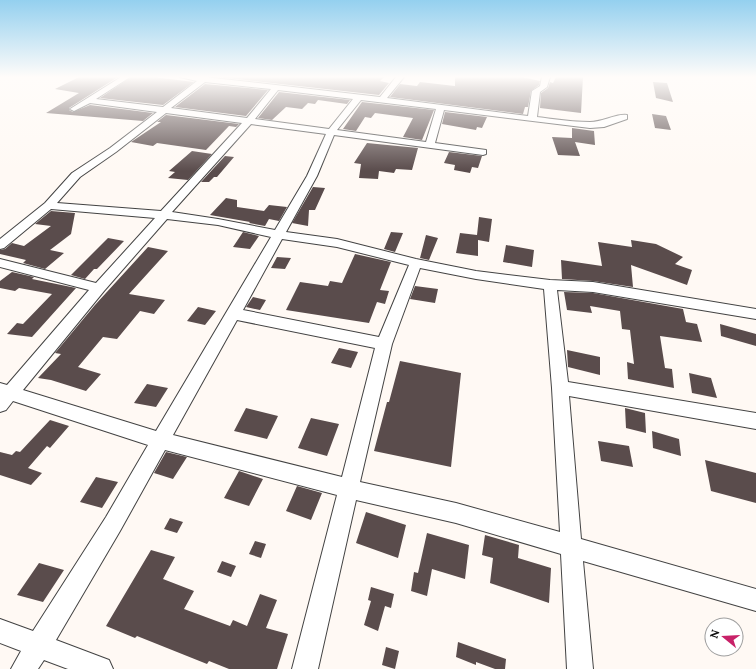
<svg xmlns="http://www.w3.org/2000/svg" width="756" height="669" font-family="Lora,serif">
	<rect width="100%" height="100%" fill="#fff9f4"/>
	<path fill="#5a4c4c" d="M79,77h39l-49,31v2l4,2 17,-7 63,8 -10,8 -97,-8 33,-20 -24,-4z
		M131,77h22l41,5 -31,23 -63,-7z
		M218,77h166l-4,4 9,2 -10,12z
		M455,77h67l18,4 -1,4 -8,6 -3,16h-3l-2,7 -133,-17 10,-13 17,2 3,-4 35,4z
		M556,77h27l-2,36 -41,-5 1,-15 7,-5 2,-6 3,1z
		M653,82l14,1 6,19 -17,-4z
		M205,84l63,6 -22,26 -71,-9z
		M279,92l71,8 -3,4 -29,-4 -3,4 -7,-1 -6,6 -16,-2 -14,13 -14,-2z
		M362,102l72,8 -12,30 -19,-3 10,-19 -38,-5 -4,5 -6,-1 -9,14 -13,-2z
		M445,112l42,5 -5,11 -5,-1 -1,3 -34,-6z
		M652,114l14,2 5,14 -16,-2z
		M166,115l73,9 -3,3 -7,-1 -23,24 -49,-7 -4,3 -22,-4 30,-20h-4z
		M572,128l22,3 1,14 -20,-3 5,14 -22,-1 -6,-18 20,1z
		M367,143l51,5 -6,22 -16,-1 -2,4 -15,-2 -1,8 -19,-1 2,-14 -7,-1z
		M192,151l20,3 -24,26 -20,-2 7,-6 -6,-1z
		M449,152l33,4 -4,12 -6,-1 -2,6 -16,-3 1,-5 -11,-2z
		M225,156l9,1 -17,20h-3l-5,5h-8z
		M313,187l12,1 -10,22h-6l-1,16 -16,-3z
		M226,198l11,2v7l27,4 5,-6 18,2 -8,14 -10,-2 -4,7 -16,-3 1,-1 -40,-7z
		M51,211l24,2 -4,21 -21,16 14,3 -19,16 -22,-6 3,-3 -26,-6v-4l5,-1 7,-6 12,3 27,-20 -16,-2z
		M479,217l13,2 -3,23 -11,-2v16l-22,-3 4,-20 17,2z
		M243,232l16,4 -9,13 -17,-2z
		M391,232l12,1 -8,19 -11,-3z
		M426,235l12,3 -9,22 -9,-2z
		M108,238l16,3 -27,28h-3l-9,10 -14,-4z
		M631,240l25,4 27,13 -8,7 17,6 -5,15 -56,-20 2,22 -40,-6 -31,-2 -1,-19 41,6 -4,-24 34,5z
		M506,245l28,5 -2,17 -29,-5z
		M148,247l20,4 -39,43 36,6 -11,14 -14,-3 -23,28 -14,-2 -25,30 23,7 -15,17 -35,-11 -13,-2 23,-24 -6,-1 40,-48z
		M355,254l36,8 -11,28 9,1 -4,13 -8,-2 -8,21 -83,-13 14,-28 28,4 2,-5 12,2z
		M277,257l14,1 -6,11 -14,-1z
		M12,272l22,5 -2,2 44,9 -44,49 -25,-3 10,-11 6,1 29,-30 -33,-6 -4,3 -15,-3v-7z
		M415,286l23,3 -3,14 -25,-4z
		M564,292l29,1 90,16 3,13 11,2 5,18 -42,-6 5,32 7,1 2,19 -46,-9 -1,-17 7,2 -4,-34 -8,-1 -2,-18 -30,-5 2,7 -25,-3z
		M253,297l13,3 -6,10 -14,-3z
		M198,307l18,4 -11,14 -18,-4z
		M720,324l36,10v12l-35,-10z
		M339,348l19,4 -7,16 -20,-5z
		M567,350l33,7v18l-32,-8z
		M400,361l61,12 -10,94 -77,-16 13,-49h2z
		M689,373l22,5 6,20 -25,-5z
		M147,384l21,4 -12,19 -22,-4z
		M246,408l32,8 -11,23 -33,-8z
		M625,408l20,5 1,20 -20,-5z
		M311,418l28,6 -12,32 -29,-8z
		M50,420l19,6 -19,22 -3,-2 -19,22 14,5 -11,12 -31,-10v-23l12,3 4,-4 4,1z
		M652,431l27,8 2,17 -28,-8z
		M598,441l31,5 4,21 -32,-6z
		M166,452l21,5 -14,22 -19,-6z
		M705,460l51,13v30l-45,-12z
		M239,471l24,8 -14,27 -25,-8z
		M96,477l22,5 -16,26 -22,-6z
		M297,486l25,7 -11,27 -25,-9z
		M366,512l40,13 -8,33 -42,-15z
		M170,518l13,4 -6,11 -13,-4z
		M427,533l42,12 -4,34 -33,-10 -5,27 -16,-5 3,-19 4,1z
		M485,535l34,10 -1,13 33,10 -2,35 -59,-20 3,-25 -11,-3z
		M255,541l11,3 -5,14 -12,-4z
		M151,550l24,7 -12,22 31,12 -10,18 46,17 3,-6 14,6 13,-32 17,6 -11,28 22,6 -11,35h-48l-20,-8 -2,3 -70,-28 -2,2 -29,-12z
		M222,561l14,5 -5,11 -14,-5z
		M39,563l25,7 -21,32 -26,-7z
		M371,587l23,7 -3,14 -6,-2 -7,25 -14,-6 7,-24 -3,-1z
		M458,642l48,17 -1,10h-10l-19,-7v3l-20,-8z
		M386,647l13,4 -4,18 -13,-4z"/>
	<g fill="none" stroke-linecap="round" stroke-linejoin="round">
		<defs>
			<path id="minor" d="M121,77h9l-34,22 67,8 34,-26 -17,-4h25l175,20 16,-20h8l-17,21 141,18 4,-25 8,-5 2,-9h8l-3,10 -7,5 -3,25c17,2 35,5 53,5 12,0 28,-9 37,-7v4l-23,8 -14,1 -146,-18 -9,33 51,7v4l-3,1 -149,-20 -17,41 -31,56 51,7 79,20 60,12 74,9 43,2 163,27v10l-163,-27 -36,-2 11,92 188,31v16l-187,-33 12,143 175,50v22l-173,-50 10,108h-26l-6,-115 -105,-31 -100,-23 -38,169h-26l45,-174 -172,-45 -45,81 -64,109 53,20 4,9h-45l-24,-9 -6,9h-27l10,-18 -21,-8v-24l33,12 73,-114 42,-72 -135,-44 -7,9 -6,2v-29l7,2 82,-95 -89,-23v-8l96,24 59,-65 -104,-9 -47,39 -4,1v-10l45,-36 27,-30 38,-25 47,-36 -67,-9 -16,8 -4,-2zM205,82l66,7 -24,29 -76,-10zM278,90l75,9 -24,30 -74,-10zM361,100l75,9 -10,33 -89,-12zM166,113l76,10 -81,88 -104,-8 23,-26 36,-25zM251,124l75,10 -19,42 -32,54 -57,-11 -46,-7zM167,219l51,6 53,12 -115,194 -133,-41 81,-99zM282,239l55,8 72,18 -30,72 -136,-27zM420,268l56,11 68,10 8,99 8,144 -104,-29 -96,-21 32,-138zM237,320l138,28 -33,129 -169,-42z"/>
		</defs>
		<use href="#minor" stroke="#434343" stroke-width="2"/>
		<use href="#minor" fill="#fff" fill-rule="evenodd"/>
	</g>
	<linearGradient id="sky" x2="0" y2="1"><stop stop-color="#94d0ef"/><stop offset="0.45" stop-color="#fffcfa"/><stop offset="1" stop-color="#fffcfa" stop-opacity="0"/></linearGradient>
	<rect width="756" height="171" fill="url(#sky)"/>
	<g transform="translate(724 637) rotate(288)"><circle r="19" fill="#ffffff" stroke="#9f9f9f"/>
	<path d="M0-3L7 15L0 10L-7 15Z" fill="#c82168"/>
	<text y="-6" font-size="11" font-weight="bold" text-anchor="middle" fill="#101010">N</text>
	</g>
</svg>
